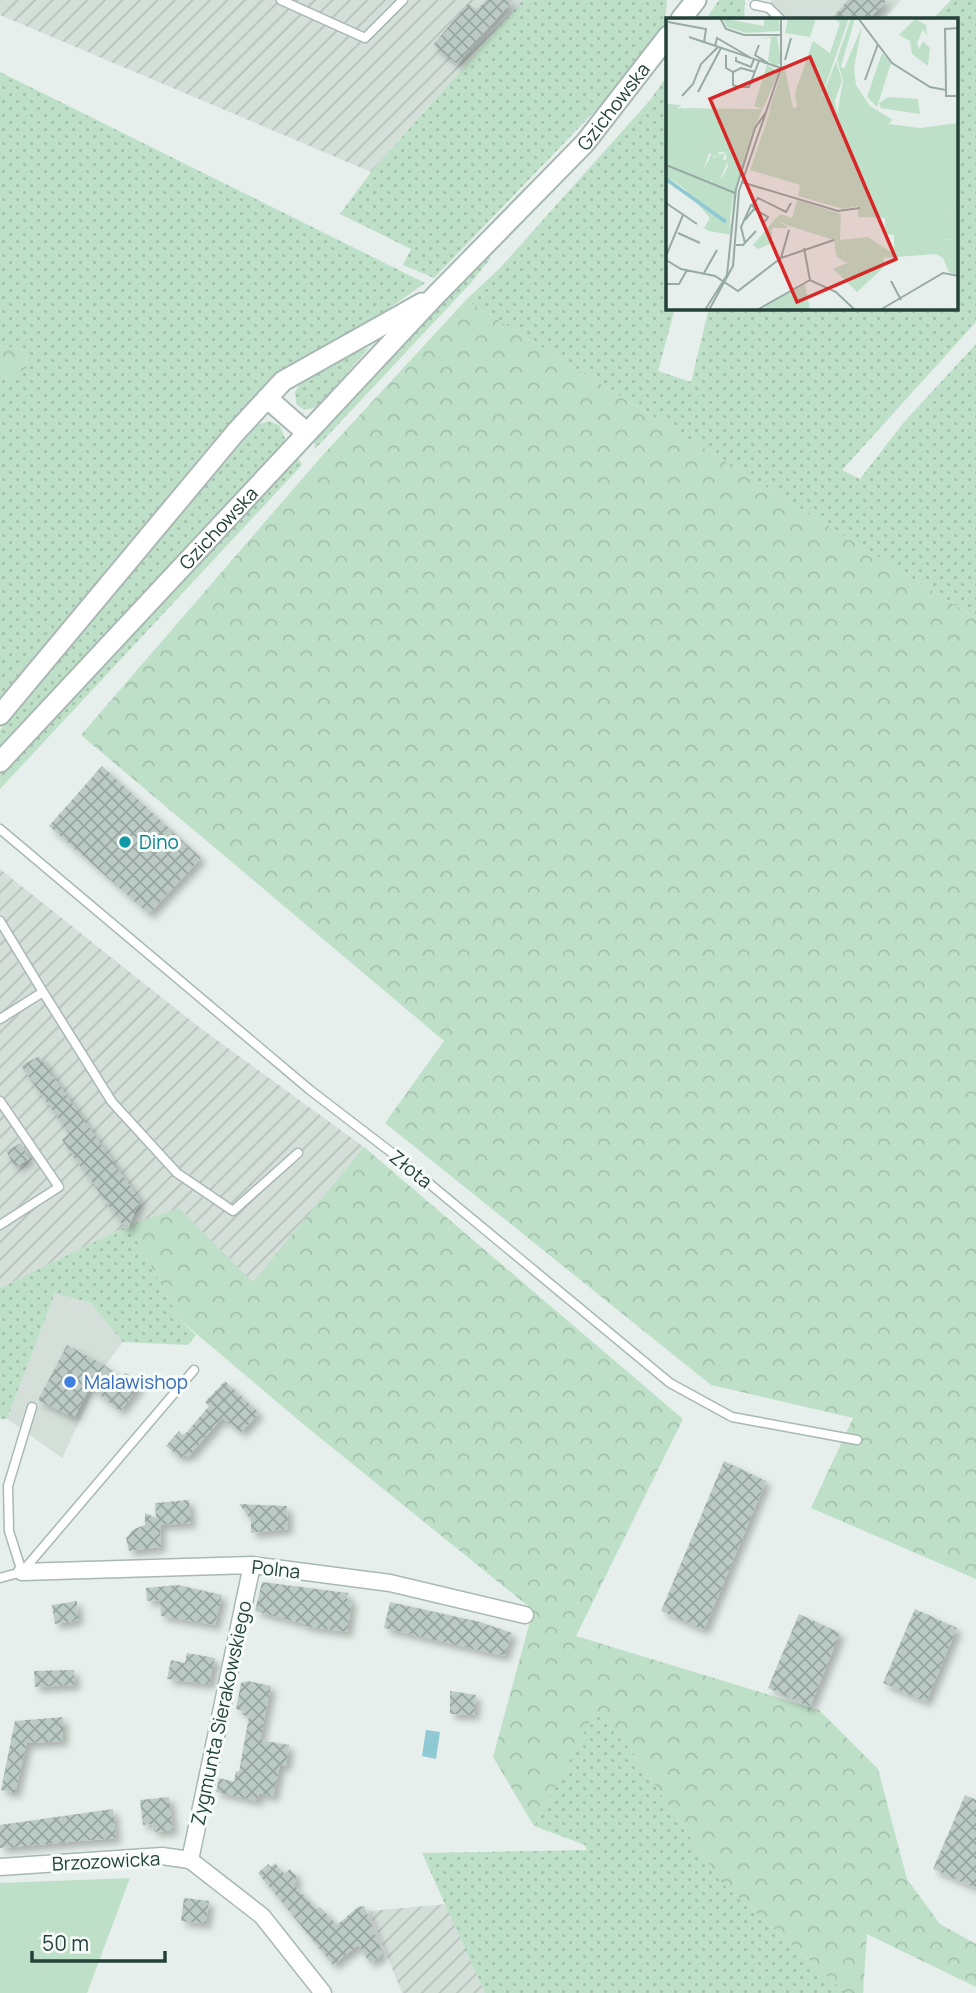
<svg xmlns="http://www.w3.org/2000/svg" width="976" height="1993" font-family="Manrope,sans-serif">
	<defs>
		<pattern id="industrial-furrows" width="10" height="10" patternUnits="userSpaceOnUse" patternTransform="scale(1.75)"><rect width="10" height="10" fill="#d4dfda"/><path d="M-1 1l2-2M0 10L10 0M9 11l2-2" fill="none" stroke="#b6c1bc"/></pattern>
		<pattern id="grass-dots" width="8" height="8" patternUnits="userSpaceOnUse" patternTransform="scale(1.75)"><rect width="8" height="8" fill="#bfe0c8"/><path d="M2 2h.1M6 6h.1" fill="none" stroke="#a4c1ad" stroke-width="1.8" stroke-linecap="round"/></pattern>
		<pattern id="forest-crowns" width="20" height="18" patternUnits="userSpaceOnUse" patternTransform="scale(1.75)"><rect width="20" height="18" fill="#bfe0c8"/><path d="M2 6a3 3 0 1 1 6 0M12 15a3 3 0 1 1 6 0" fill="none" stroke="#a4c1ad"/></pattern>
		<pattern id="building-cross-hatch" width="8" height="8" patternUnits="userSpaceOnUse" patternTransform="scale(1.75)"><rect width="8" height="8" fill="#bbcac4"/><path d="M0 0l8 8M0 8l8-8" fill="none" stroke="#98a6a0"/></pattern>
		<filter id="shadow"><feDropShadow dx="5" dy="5" stdDeviation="3.5" flood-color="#0004"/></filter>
	</defs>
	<rect width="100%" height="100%" fill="#e6efeb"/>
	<path fill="#d4dfda" d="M771,0h130l-17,19h-116z
		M55,1292l36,11 32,39 -16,21 -45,95 -55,-39z"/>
	<path fill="url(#industrial-furrows)" d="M0,0h523l-152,172 -371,-157z
		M0,869l199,158 165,120 -111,136 -74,-75 -50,17 -129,63z
		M447,1904l38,89h-83l-33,-82z"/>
	<path fill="url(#grass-dots)" d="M523,0h144l-2,23 -45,62 -186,193 -31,-13 8,-16 -71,-35 31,-42z
		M719,0h26l-1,19h-38z
		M951,0h25v322l-134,148 18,9 44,-57 72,-78v274l-510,-318 34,-32 151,-169 17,-25v234h7l-17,63 33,11 18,-74h248v-289h-24z
		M0,72l425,211 -48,34 -90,50 -16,14 -50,51 -221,265v-316l27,-14 -1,-16 -26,-6z
		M491,250l-1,9 -21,26 -154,164 -1,-10z
		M369,348l-52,59 -13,3 -8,-6 -1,-12 6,-9 57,-32z
		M269,421l11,5 5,12 -2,5 -283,304v-17l257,-305z
		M299,459l3,6 -302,324v-15l293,-312z
		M129,1225l51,95 16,15 -8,10 -65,-3 -32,-39 -36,-10 -48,126h-7v-131z
		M595,1711l35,38 91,133 125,111h-361l-63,-140 165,-3 -2,-5 -51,-19z"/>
	<path fill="url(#forest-crowns)" d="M466,300l510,318v961l-165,-71 42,-90 -142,-33 -326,-262 59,-82 -363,-306 240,-278z
		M0,345l26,6 1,17 -27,13z
		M364,1147l319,272 -107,217 243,74 59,59 29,110 33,45 36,20v43l-109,-53 -4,59h-17l-125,-111 -91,-133 -35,-37 -61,114 -41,-69 40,-147 -230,-186 -123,-104 -51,-95 50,-17 74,74z"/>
	<path fill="#bfe0c8" d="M130,1878l-43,115h-87v-110z"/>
	<path fill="#8ec9d4" d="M426,1730l14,2 -4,27 -14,-3z"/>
	<path fill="url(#building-cross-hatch)" filter="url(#shadow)" d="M486,0h27l-56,64 -24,-19 35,-41 9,6z
		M848,0h39l-18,19h-38z
		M102,766l99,92 -52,56 -100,-88z
		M39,1056l101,144 -13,31 -65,-91 7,-7 -48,-67z
		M21,1143l8,16 -14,8 -9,-16z
		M67,1345l37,20 17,13 5,-5 14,12 -20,26 -30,-24 -16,31 -36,-18z
		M225,1381l34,32 -18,19 -19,-14 -34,39 -4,-3 -3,4 -15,-12 13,-15 4,4 4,-3 22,-26 -4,-4z
		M724,1461l42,20 -62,149 -43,-19z
		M189,1500l2,23 -31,2 1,22 -32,4 -3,-13 8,-9 11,-4v-12l11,5 -1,-15z
		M239,1504l48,2 1,23 -37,4v-13z
		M262,1582l86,11 -1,6 5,1 -5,32 -42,-6v-2l-50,-13z
		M178,1585l44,10 -7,30 -54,-9 -1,-16 -13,1 -1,-13z
		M77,1601l1,19 -23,4 -3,-19z
		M390,1602l90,20 32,11 -8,23 -120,-28z
		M915,1609l42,19 -31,74 -43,-19z
		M799,1614l41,19 -30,74 -42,-19z
		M187,1653l28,5 -6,26 -42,-5 4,-19 14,3z
		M74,1670l1,15 -40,2 -1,-16z
		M248,1681l23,5 -11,54 29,5 -3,21 -6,-1 -7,32 -14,-4 -1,8 -42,-9 3,-14 15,4 2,-11 3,1 10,-56 -6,-1 1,-4 -8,-2 5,-26z
		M450,1691l26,4 -2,20 -24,-1z
		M63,1717v24l-36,2 -12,50 -14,-3 14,-69z
		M965,1795l11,5v88l-43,-19z
		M169,1797l4,33 -20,2 -1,-8 -9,1 -3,-25z
		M113,1809l3,29 -116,10v-23z
		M275,1863l9,11 6,-5 7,8 -3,8 23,25 3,-3 17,18 21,-18 6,-1 19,49 -13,8 -12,-18 -25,20 -75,-92 10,-9 3,3z
		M184,1898l25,3 -3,23 -25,-3z"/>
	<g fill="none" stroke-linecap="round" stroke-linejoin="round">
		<defs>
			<path id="service" d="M281,0l84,38 38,-38
				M755,5l14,3 11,11
				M0,829l310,261 86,66 274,227 62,34 125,23
				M0,921l43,71
				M0,1019l43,-27 69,110 65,71 56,38 65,-58
				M0,1101l59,86 -59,38
				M22,1572l-13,-41 -1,-45 24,-79
				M0,1578l22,-6 172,-202"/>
			<path id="minor" d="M22,1572l230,-7 138,18 135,32
				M190,1860l62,-295
				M0,1867l162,-11 28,4 72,56 61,77"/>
			<g id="tertiary">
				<path d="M681,19l15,-19"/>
				<path d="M267,398l40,35"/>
				<path d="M0,715l235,-282 48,-52 139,-78"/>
				<path id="s1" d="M0,762l436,-467 149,-152 83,-107"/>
			</g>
		</defs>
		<use href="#service" stroke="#a8b8b2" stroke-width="11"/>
		<use href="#minor" stroke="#a8b8b2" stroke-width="19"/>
		<use href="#tertiary" stroke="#a8b8b2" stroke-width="23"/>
		<use href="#service" stroke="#fff" stroke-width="8"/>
		<use href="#minor" stroke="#fff" stroke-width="16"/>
		<use href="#tertiary" stroke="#fff" stroke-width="19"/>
	</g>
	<circle fill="#0f9aa8" stroke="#f7fbf9" stroke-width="2.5" cx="125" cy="842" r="7"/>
	<circle fill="#3f7fe0" stroke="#f7fbf9" stroke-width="2.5" cx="70" cy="1382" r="7"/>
	<g text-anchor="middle" stroke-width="6" stroke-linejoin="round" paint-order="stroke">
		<g font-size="19" fill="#24423a" stroke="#f7fbf9">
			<text dy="7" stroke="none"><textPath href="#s1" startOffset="898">Gzichowska</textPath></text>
			<text dy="7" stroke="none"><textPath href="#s1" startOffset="320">Gzichowska</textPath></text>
			<text transform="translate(411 1169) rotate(39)" y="7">Złota</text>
			<text transform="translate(276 1569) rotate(6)" y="7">Polna</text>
			<text transform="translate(221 1713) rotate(-78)" y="7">Zygmunta Sierakowskiego</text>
			<text transform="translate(106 1861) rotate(-3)" y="7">Brzozowicka</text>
		</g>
		<g font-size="19" fill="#0d838f" stroke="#f7fbf9" text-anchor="start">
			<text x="139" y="849">Dino</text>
		</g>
		<g font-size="19" fill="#366cbe" stroke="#f7fbf9" text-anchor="start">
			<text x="84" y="1389">Malawishop</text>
		</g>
	</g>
	<g transform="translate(666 18)">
		<rect width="292" height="292" fill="#e6efeb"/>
		<path d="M56,0l42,8v-8h15l1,13 -34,2 -19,-6zM122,0h28l-6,19 -25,-4zM167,0h16l-32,92 19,-49 6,20 -7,19 2,14 6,-33 -6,-22 14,-41h4l-14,48 3,3 18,-43 -8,42 2,17 14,21 23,14 -5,4 -34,-2 -84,-13 -8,22 22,-67 9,44 4,-1 -2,-14 18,-52 17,12 10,-30zM111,18l4,27 -5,3 -8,-5 3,-23 -13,1zM216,35l9,10 -14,44 -10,-10zM101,47l12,7 -27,61 -16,54 -4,48 -23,-4 -5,-3 6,-10 -25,-29 -15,-10 -4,4v-15l13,-14 2,-18 -11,-6 5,-16 -5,-2 2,-4 91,1 -9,-3zM53,134h6l3,14 -6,12 -11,4 2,-19 -9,5 5,-15 10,5zM67,176l-1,24 -3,12 -17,-17 13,-18zM292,181v41l-22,-1 -10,-20 4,-5 15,3zM110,200l12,10h-16v15l-14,6 -5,-4zM179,229l40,19 -28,26 -24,-23 16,-7h-5z" fill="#bfe0c8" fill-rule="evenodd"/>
		<path d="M249,1l11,6 1,11 -4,-7 -6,14 2,6 4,-8 7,7 -2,18 -16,-12 -2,-13 -11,-6zM222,79l30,2 2,15 -39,-6 -2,-5zM0,86l16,1 -12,7 10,4 -10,14 8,-2 4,6 -3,23 -11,8zM24,90l15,1 -9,27 -5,-7zM105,91l149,19 38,-5v76l-13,18 -15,-3 -4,5 10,10v10l22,1v35l-9,-3 -6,-14 -7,-4 -53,4 2,8 -40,-18 -1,14 -8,-6 -2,-16 -48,-15 -10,-7 5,-4 11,4 5,-18 44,14 -1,26 28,-3 26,17v-19l-9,-1v-16l-27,-1v-11l-15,3 -45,-13 2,-11 -50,-15zM47,133l1,7 11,-6 -2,8 6,-1 -11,26 -8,-6 3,-16 -10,8zM61,174l6,1 -4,37 -18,-16z" fill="#bfe0c8"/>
		<path d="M139,266l5,26h-44l-1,-4z" fill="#bfe0c8"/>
		<path fill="none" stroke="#8ec9d4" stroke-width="3.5" d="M0,161l60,43"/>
		<path fill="none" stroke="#98aaa4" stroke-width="2" d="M54,0l6,11 18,6h38M192,0l34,45 38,24 16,3v6h13M2,4l38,7 -2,13M23,19l92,31M93,27l-4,10 13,8M49,28l2,-8 34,20M60,37v13l7,4v13l5,2h11l10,-26M70,39v4l15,6 3,-8M119,42l6,-22M67,54l8,-4 14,4M199,62l13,-36M280,72l-1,-61 14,-1M32,74l23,-44M16,78l11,-12 8,-20 17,-17M0,147l69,28M75,164l97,29 22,-3M0,185l31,21M86,188l6,-8 28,14 5,-9M88,191l14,8 -5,7M79,202l10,-12 -4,-3 -10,22 4,16M12,215l22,10M70,227h7l13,-14M138,230l6,32M0,238l17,-41M115,240l53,-18M0,242l15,9 34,7 23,15 43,-33 8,-28M38,255l13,-23M225,263l10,19M0,266h13l8,-14M39,292l22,-35 9,-86 19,-61 11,-16M43,292l24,-44 6,-75 42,-123v-50M91,292l53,-30 26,12 19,18M214,292l63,-37 16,3"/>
		<path fill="#d62828" fill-opacity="0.15" stroke="#d62828" stroke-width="3.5" d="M144,39l86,202 -99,43 -87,-203z"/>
		<rect width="292" height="292" fill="none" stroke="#24423a" stroke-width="3.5"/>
	</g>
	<path d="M32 1951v10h133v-10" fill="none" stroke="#24423a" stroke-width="3.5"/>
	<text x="42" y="1951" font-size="21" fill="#24423a" stroke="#f7fbf9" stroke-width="5" paint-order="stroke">50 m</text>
</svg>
